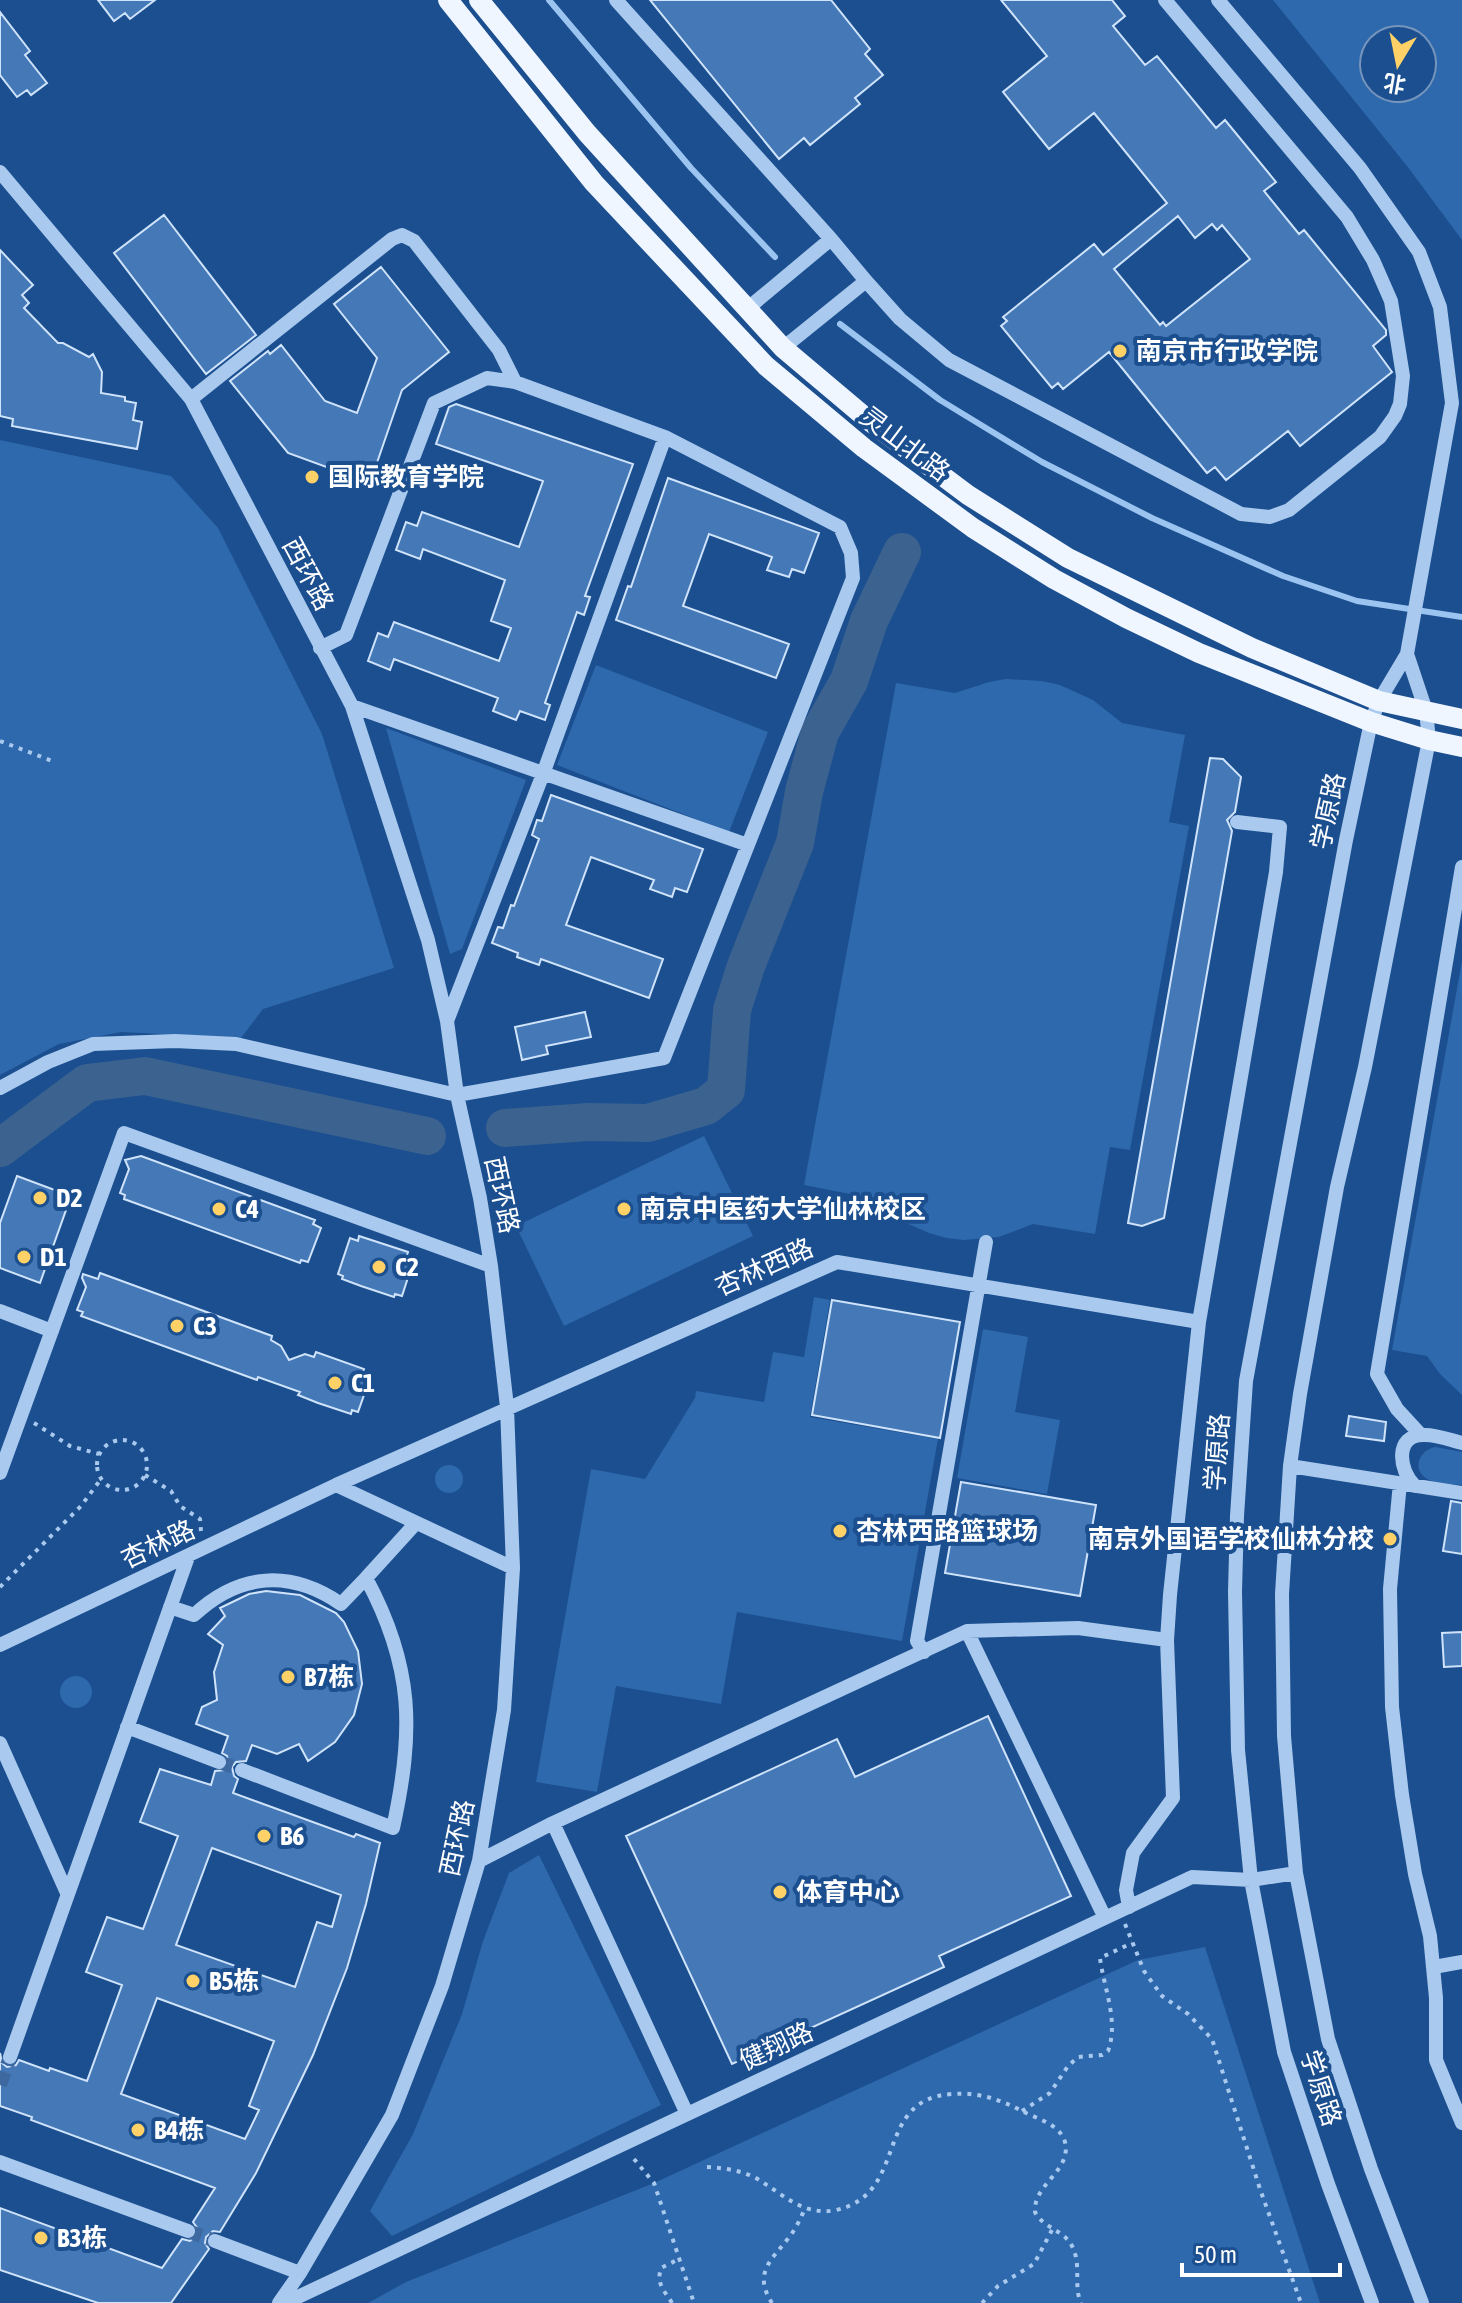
<svg xmlns="http://www.w3.org/2000/svg" width="1462" height="2303" font-family="'Asap Condensed','Noto Sans SC',sans-serif">
	<rect width="100%" height="100%" fill="#1b4f8f"/>
	<path fill="#2e69ad" fill-rule="evenodd" d="M1273,0h189v240l-55,-74zM1374,40h48v48h-48z
		M0,440l171,36 47,52 104,206 72,234 -131,41 -22,29 -120,-6 -62,12 -59,31z
		M596,665l172,67 -39,100 -172,-67z
		M1006,679l36,2 18,4 33,15 29,23 63,12 -16,87 20,4 -59,324 -20,-3 -15,87 -62,-10 -34,13 -35,3 -18,-2 -17,-5 -32,-14 -27,-21 -66,-13 92,-502 59,10 34,-11z
		M386,728l140,52 -64,169 -12,5z
		M1462,961v434l-22,-21 -13,-18 -35,-6z
		M704,1136l49,100 -189,90 -48,-100z
		M814,1297l16,3 -20,117 128,22 -36,202 -165,-29 -16,92 -105,-18 -19,106 -61,-10 55,-313 54,10 50,-81 1,-7 68,11 9,-50 31,5z
		M983,1329l45,8 -13,75 45,8 -13,74 -90,-16z
		M1436,1447l26,5v33c-10,-1 -24,-1 -33,-5 -19,-9 -10,-31 7,-33z
		M435 1479a14 14 0 1 1 28 0a14 14 0 1 1-28 0Z
		M60 1692a16 16 0 1 1 32 0a16 16 0 1 1-32 0Z
		M539,1855l122,250 -269,131 -22,-25 43,-77 21,-51 28,-69 21,-73 26,-68z
		M1205,1947l115,356h-952l38,-21 248,-99 484,-223z"/>
	<g fill="none" stroke-linecap="round" stroke-linejoin="round">
		<path stroke="#9cc4f0" stroke-width="6" d="M549,0l142,168 84,89
			M840,324l100,76 102,62 110,56 131,58 74,25 105,16"/>
		<path stroke="#3c6290" stroke-width="38" d="M505,1128l83,-6 60,1 58,-17 20,-16 6,-80 14,-44 49,-123 9,-51 16,-60 29,-51 20,-60 33,-69
			M0,1148l87,-65 58,-7 282,60"/>
	</g>
	<path fill="#4478b7" stroke="#cfe3fa" stroke-width="2" fill-rule="evenodd" d="M98,0h57l-25,19 -5,-6 -11,8z
		M650,0h181l39,49 -5,5 18,21 -28,23 5,6 -50,41 -6,-7 -25,21z
		M1001,0h111l13,16 -12,10 32,39 12,-9 59,72 9,-8 51,62 -12,9 35,43 5,-4 82,100v5l-13,11 19,26 -92,74 -12,-15 -62,49 -11,-13 -8,6 -98,-121 -46,37 -5,-6 -6,5 -51,-62 6,-5 -4,-4 91,-73 9,11 64,-52 -73,-90 -45,36 -46,-57 44,-36zM1178,216l17,22 17,-14 5,6 5,-5 28,34 -84,67 -3,-4 -3,3 -46,-56z
		M0,12l30,39 -5,4 22,28 -16,12 -4,-5 -10,7 -17,-22z
		M164,215l92,120 -50,39 -92,-121z
		M0,250l33,35 -11,10 7,8 -5,5 34,35h5l26,14 4,-3 9,18 -1,21 24,4v4l11,2 -3,17 9,2 -5,27 -125,-23 1,-7 -13,-3z
		M381,267l68,85 -47,38 -32,93 -82,-30 -58,-72 38,-30 2,3 11,-9 44,56 32,12 20,-55 -43,-54z
		M456,404l177,60 -48,132 5,1 -6,18 -7,-3 -24,68 -8,23 5,2 -5,15 -25,-9 -4,9 -23,-9 5,-13 -104,-39 -4,11 -22,-9 10,-28 10,4 6,-15 105,39 12,-33 -20,-7 14,-41 -82,-31 -3,10 -24,-9 10,-28 11,4 5,-14 97,35 24,-66 -107,-37 13,-37z
		M668,478l151,55 -15,40 -12,-4 -3,8 -22,-7 5,-13 -63,-23 -26,72 106,38 -13,34 -160,-58 12,-34 3,1z
		M1210,758l13,1 18,18 -6,35 -8,8 5,11 -68,387 -22,8 -14,-3z
		M551,795l152,54 -16,43 -12,-4 -3,9 -22,-8 4,-9 -63,-23 -25,68 97,34 -14,39 -108,-39 -2,6 -22,-8 1,-4 -26,-10 6,-16 5,1 8,-23 3,1 25,-67 -7,-4 5,-15 5,1z
		M585,1012l6,25 -45,9 2,8 -26,6 -7,-33z
		M141,1156l174,64 -2,4 8,4 -13,34 -7,-2 -1,3 -176,-64 1,-4 -5,-2 9,-24 -4,-9z
		M17,1176l54,20 -31,87 -40,-15v-45z
		M359,1236l49,16 -2,7 7,3 -11,34 -7,-2 -1,3 -33,-11 -19,-7 1,-3 -5,-2 12,-36 8,3z
		M100,1273l172,63 -1,4 10,6 8,14 16,-6 9,3 2,-5 48,17 -2,6 8,3 -12,34 -6,-2 -1,4 -33,-11 -20,-8 2,-3 -42,-15 -1,3 -176,-64 2,-4 -6,-2 9,-23 -4,-9 1,-4 15,5z
		M832,1300l128,22 -20,116 -128,-23z
		M1349,1416l37,6 -2,19 -38,-5z
		M961,1482l135,23 -16,91 -135,-23z
		M1451,1501l11,2v51l-19,-3z
		M266,1591l34,4 36,18 8,9 14,29 4,33 -8,31 -19,27 -27,19 -9,-17 -22,10 -25,-9 -6,16 -10,1 -4,5 2,9 4,3 -5,14 121,44 2,-3 24,9 -14,61 -19,64 -34,87 -57,118 -36,59 -7,-1 -7,6 -1,6 4,6 -38,54h-73l-98,-33v-62l162,60 20,-29 8,2 7,-6 1,-6 -5,-7 22,-34 -184,-68 1,-3 -32,-11v-53l2,10 5,4 9,-2 3,-5 30,11 1,-3 37,13 35,-96 -36,-13 21,-55 36,12 35,-93 -38,-14 20,-53 51,16 4,-14 10,-1 4,-5 -2,-9 -5,-3 6,-17 -32,-12 6,-17 15,-7 -3,-28 9,-27 -15,-11 17,-18 -5,-8 29,-14zM212,1848l129,47 -9,32 -15,-5 -22,65 -119,-42zM157,1998l117,43 -25,65 10,4 -14,29 -124,-45z
		M1462,1632v34l-18,1 -2,-34z
		M988,1716l83,180 -132,60 5,11 -212,97 -106,-228 211,-97 18,38z"/>
	<g fill="none" stroke-linecap="round" stroke-linejoin="round">
		<path stroke="#3d69a0" stroke-width="14" stroke-dasharray="14 7" stroke-linecap="butt" d="M219,1762l23,8
			M0,2085l10,-28
			M188,2231l27,10"/>
		<path stroke="#a9c9ee" stroke-width="4" stroke-dasharray="4 6" stroke-linecap="butt" d="M0,741l55,21
			M34,1423l36,23 29,8
			M97 1465a25 25 0 1 1 50 0a25 25 0 1 1-50 0Z
			M145,1475l26,16 9,15 20,13 1,12
			M0,1587l81,-81 20,-27
			M1125,1924l19,47 18,25 26,18 24,25 48,150 41,114
			M1022,2111l28,-18 18,-27 10,-9 24,-2 6,-4c11,-30 -4,-62 -8,-93l32,-15
			M634,2159l20,24 40,120
			M707,2167c16,1 32,3 47,10 27,15 48,40 82,33 74,-16 36,-111 116,-116 26,-2 47,5 70,17 15,8 38,13 43,31 7,29 -32,42 -30,70 8,16 29,18 37,34 10,19 1,39 9,57
			M672,2303c-8,-13 -16,-19 -11,-35l18,-9
			M772,2303c-20,-31 1,-44 18,-67 6,-8 11,-18 15,-28
			M982,2303l16,-17 36,-22 19,-36"/>
		<path stroke="#a9c9ee" stroke-width="14" d="M616,0l215,239
			M1218,0l142,168 59,84 21,55 12,96 -45,251 -28,47 -8,21 -25,118 -100,541 -9,135 -2,76 3,158 13,130 33,172 44,132 44,119
			M0,172l191,227 161,307 76,234 19,81 10,74 23,103 11,68 16,141 6,161 -9,142 -25,151 -37,125 -50,129 -92,158 -21,30
			M866,281l34,38 49,41 292,154 29,3 19,-7 91,-73 15,-21 5,-12 3,-28 -12,-75 -18,-41 -26,-43 -182,-217
			M747,309l84,-70 35,42 -83,67
			M191,399l201,-160 10,-4 12,6 85,109 16,32
			M1407,654l19,57 3,29 -64,327 -28,120 -37,207 -10,72 -8,128 2,142 12,137 32,166 43,130 51,134
			M352,706l396,139
			M447,1021l96,-247 122,-337
			M0,1088l48,-26 45,-18 82,-3 61,3 221,51 207,-37 189,-480 -2,-25 -11,-26 -175,-90 -150,-55 -28,-4 -53,25 -88,232 -26,13
			M0,1311l52,20
			M1420,1434l-23,-25 -20,-35 85,-507
			M1290,1466l172,27
			M0,1473l124,-340 367,133
			M1400,1483l-10,106 2,118 10,88 13,79 15,62 6,62v62l26,63
			M336,1485l177,83
			M1415,1486c-17,-16 -20,-51 8,-51 12,-1 27,5 39,8
			M366,1578l50,-55
			M170,1607l24,8c45,-42 96,-46 147,-11l25,-26c48,89 48,154 27,250l-151,-58
			M967,1631l138,287
			M0,1645l336,-160 501,-223 362,60
			M924,1652l-7,-11 69,-399
			M127,1727l92,35
			M0,1743l67,150
			M553,1823l134,291
			M479,1861l74,-38 414,-192 111,-3 89,12
			M1129,1907l-3,-17 7,-37 40,-55 -6,-158 3,-45 29,-273 77,-450 4,-45 -43,-5
			M1434,1967l28,-5
			M10,2057l178,-500
			M0,2162l188,69
			M215,2241l85,32
			M285,2303l907,-426 59,3 45,-7"/>
		<path stroke="#f0f6ff" stroke-width="20" d="M448,0l146,183 172,183 98,82 109,80 81,51 72,39 73,35 172,69 58,18 33,7
			M479,0l108,133 196,215 89,75 96,72 100,63 184,90 127,53 83,18"/>
	</g>
	<g fill="#ffd166" stroke="#1b4f8f" stroke-width="3">
		<circle cx="1120" cy="351" r="8"/>
		<circle cx="312" cy="477" r="8"/>
		<circle cx="40" cy="1198" r="8"/>
		<circle cx="219" cy="1209" r="8"/>
		<circle cx="624" cy="1209" r="8"/>
		<circle cx="24" cy="1257" r="8"/>
		<circle cx="379" cy="1267" r="8"/>
		<circle cx="177" cy="1326" r="8"/>
		<circle cx="335" cy="1383" r="8"/>
		<circle cx="840" cy="1531" r="8"/>
		<circle cx="1390" cy="1539" r="8"/>
		<circle cx="288" cy="1677" r="8"/>
		<circle cx="264" cy="1836" r="8"/>
		<circle cx="780" cy="1892" r="8"/>
		<circle cx="193" cy="1981" r="8"/>
		<circle cx="138" cy="2130" r="8"/>
		<circle cx="41" cy="2238" r="8"/>
	</g>
	<g text-anchor="middle" stroke-width="8" stroke-linejoin="round" paint-order="stroke">
		<g font-size="26" font-weight="bold" fill="#fff" stroke="#1b4f8f" text-anchor="start">
			<text x="1136" y="360">南京市行政学院</text>
			<text x="328" y="486">国际教育学院</text>
			<text x="56" y="1207">D2</text>
			<text x="235" y="1218">C4</text>
			<text x="640" y="1218">南京中医药大学仙林校区</text>
			<text x="40" y="1266">D1</text>
			<text x="395" y="1276">C2</text>
			<text x="193" y="1335">C3</text>
			<text x="351" y="1392">C1</text>
			<text x="856" y="1540">杏林西路篮球场</text>
			<text x="1374" y="1548" text-anchor="end">南京外国语学校仙林分校</text>
			<text x="304" y="1686">B7栋</text>
			<text x="280" y="1845">B6</text>
			<text x="796" y="1901">体育中心</text>
			<text x="209" y="1990">B5栋</text>
			<text x="154" y="2139">B4栋</text>
			<text x="57" y="2247">B3栋</text>
		</g>
		<g font-size="26" fill="#fff" stroke="#1b4f8f">
			<text transform="translate(905 444) rotate(37)" y="9">灵山北路</text>
			<text transform="translate(308 574) rotate(62)" y="9">西环路</text>
			<text transform="translate(1328 811) rotate(-78)" y="9">学原路</text>
			<text transform="translate(502 1195) rotate(78)" y="9">西环路</text>
			<text transform="translate(764 1267) rotate(-24)" y="9">杏林西路</text>
			<text transform="translate(1217 1452) rotate(-86)" y="9">学原路</text>
			<text transform="translate(158 1544) rotate(-25)" y="9">杏林路</text>
			<text transform="translate(457 1838) rotate(-78)" y="9">西环路</text>
			<text transform="translate(776 2046) rotate(-25)" y="9">健翔路</text>
			<text transform="translate(1321 2088) rotate(72)" y="9">学原路</text>
		</g>
	</g>
	<g transform="translate(1398 64) rotate(190)"><circle r="38" fill="#1b4f8f" stroke="#7695bc" stroke-width="2"/>
	<path d="M0-6L14 30L0 20L-14 30Z" fill="#ffd166"/>
	<text y="-12" font-size="22" font-weight="bold" text-anchor="middle" fill="#ffffff">北</text>
	</g>
	<path d="M1182 2263v12h158v-12" fill="none" stroke="#ffffff" stroke-width="4"/>
	<text x="1194" y="2263" font-size="24" fill="#ffffff" stroke="#1b4f8f" stroke-width="6" paint-order="stroke">50 m</text>
</svg>
